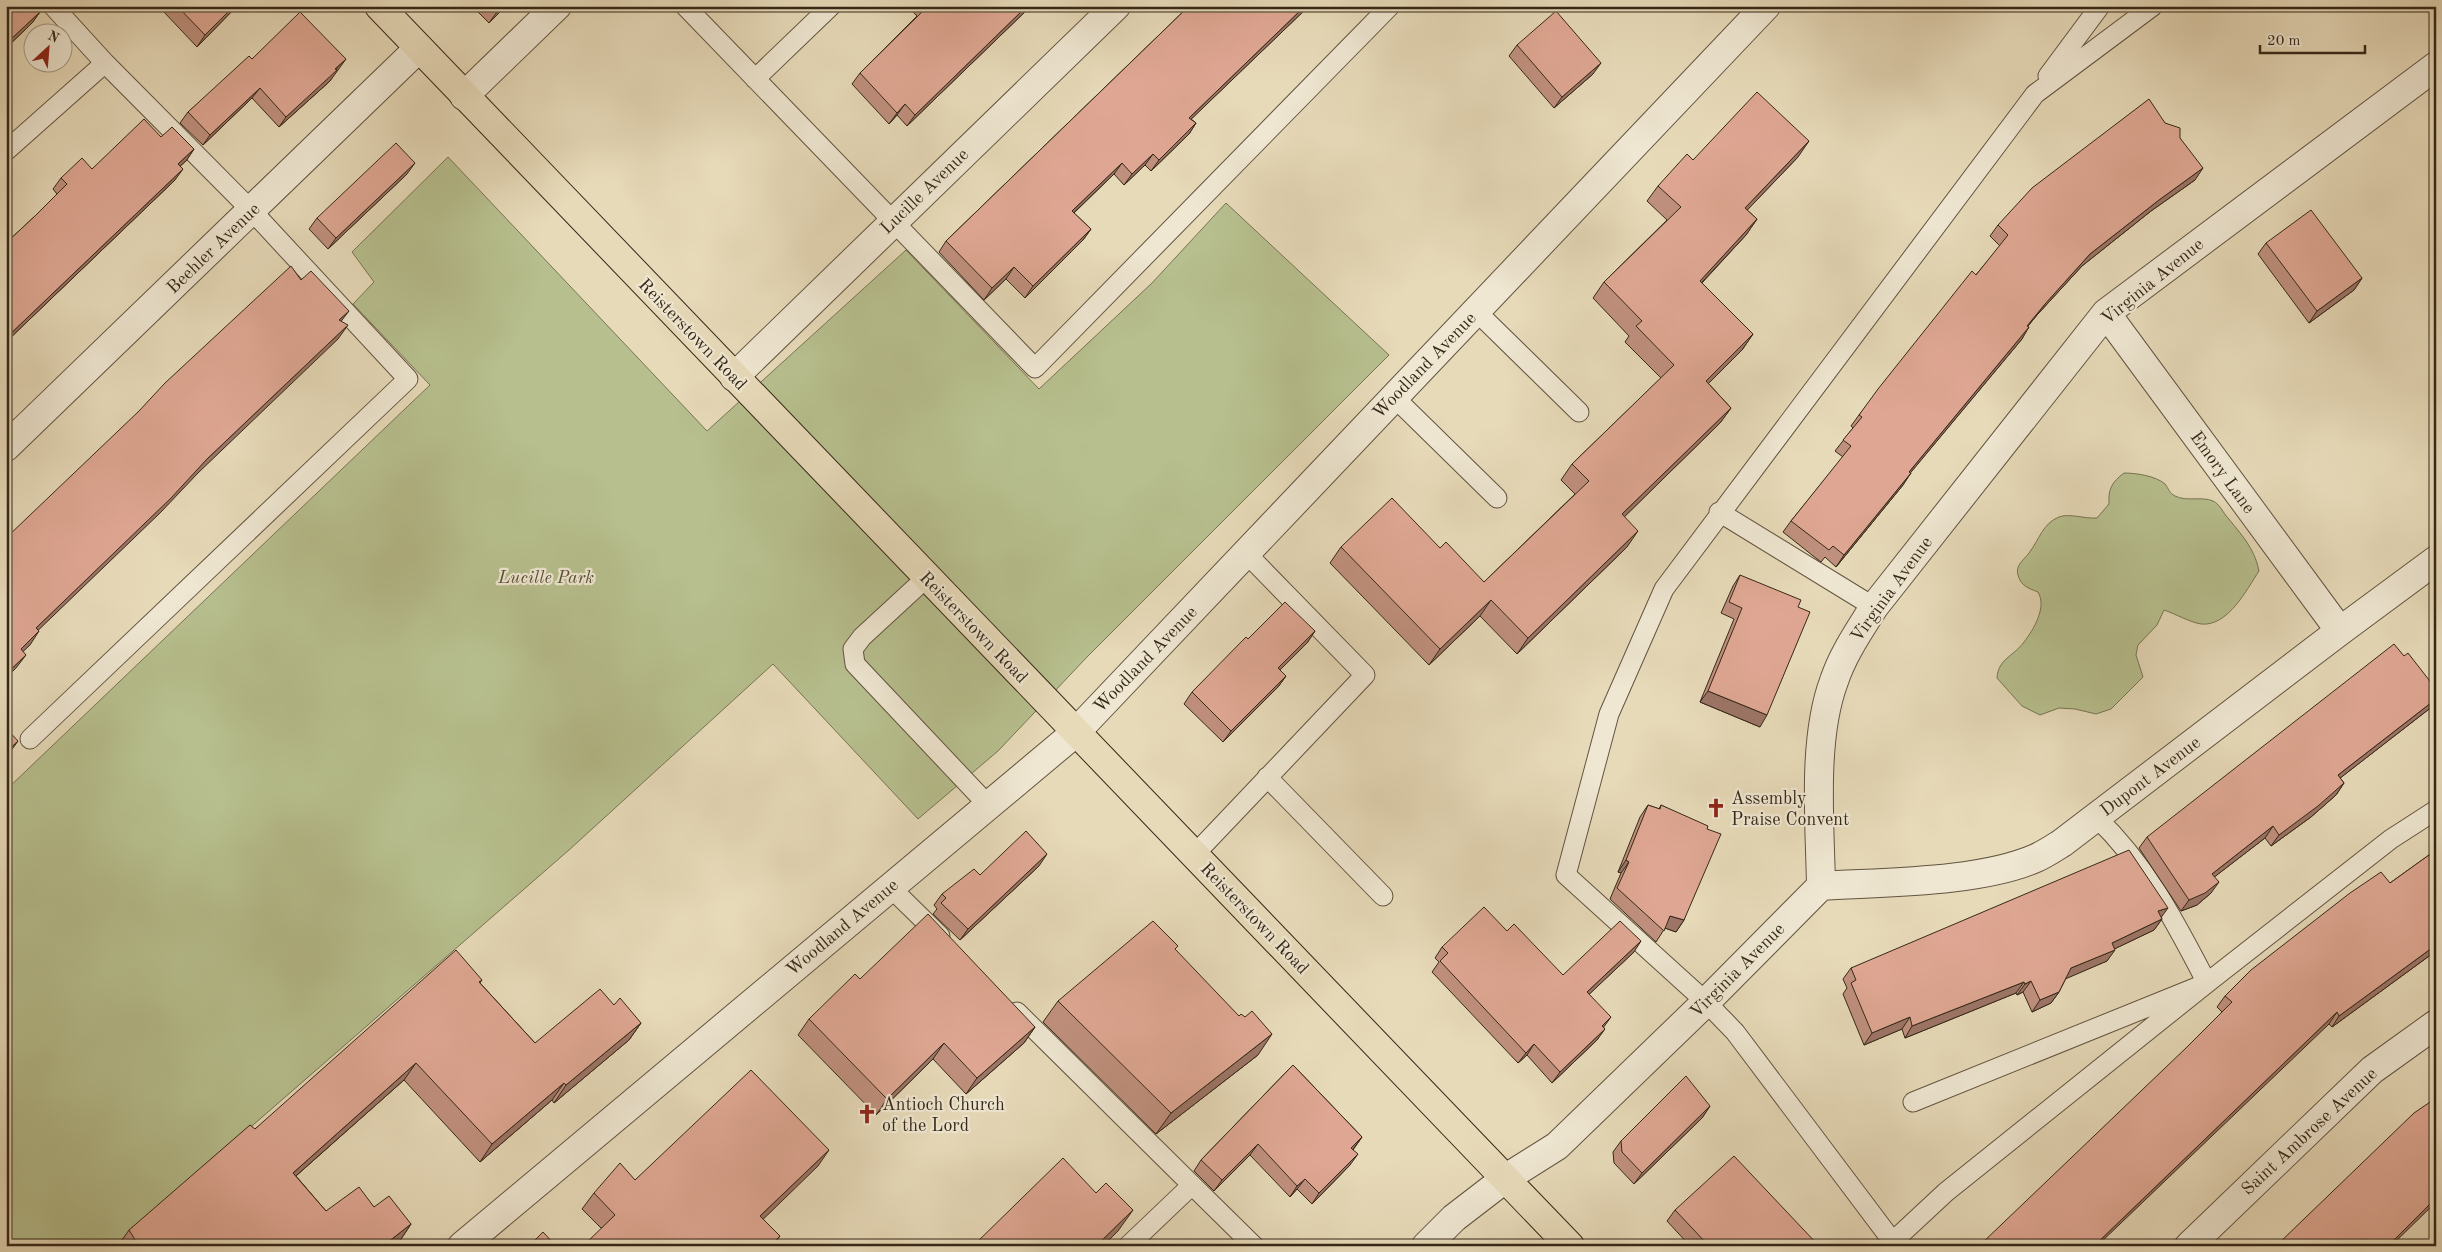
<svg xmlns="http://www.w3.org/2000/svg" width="2442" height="1252" font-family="'Old Standard TT',serif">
	<rect width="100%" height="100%" fill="#e7dab9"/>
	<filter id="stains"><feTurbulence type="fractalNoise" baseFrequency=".004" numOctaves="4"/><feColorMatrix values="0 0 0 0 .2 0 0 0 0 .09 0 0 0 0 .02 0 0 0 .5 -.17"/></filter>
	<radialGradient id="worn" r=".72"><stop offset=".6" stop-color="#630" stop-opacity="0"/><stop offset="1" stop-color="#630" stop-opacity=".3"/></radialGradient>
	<path fill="#b7bf8e" stroke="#767453" d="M448,157l259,274 199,-181 133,139 113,-106 74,-80 163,152 -302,302 -89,94 -80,68 -145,-155 -204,186 -455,396h-108v-456l424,-405 -77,-81 21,-22 -22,-30z
		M2124,473c12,0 32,3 41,11 4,5 4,9 10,12 12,6 26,0 38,5 7,3 10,12 15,17 13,16 27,31 31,53 -12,18 -31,56 -58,53 -12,-2 -25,-10 -37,-14l-7,15 -19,20 -2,10 7,22 -32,32 -15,5 -21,-5 -16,-1 -19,7 -18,-9 -25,-28c1,-19 17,-22 27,-36 10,-13 23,-35 14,-50 -10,-4 -17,-6 -20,-17 -3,-10 6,-15 11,-22 10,-13 14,-30 30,-36 10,-4 26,2 38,1l12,-14c-1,-15 3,-22 15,-31z"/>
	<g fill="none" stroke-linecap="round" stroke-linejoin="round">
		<defs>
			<path id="lane" d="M685,6l350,362 355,-362
				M2048,76l52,-70
				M755,79l76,-73
				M6,151l99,-88
				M1476,311l103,101
				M1394,397l103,101
				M1719,512l155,95
				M926,578l-64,59 -9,12 2,15 133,141
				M30,739l378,-360 -156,-168 -147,-148 -52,-57
				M1267,777l116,119
				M1194,855l171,-180 -119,-122
				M890,887l50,49
				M1017,1012l175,173
				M1913,1102l294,-119 184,-144 45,-29
				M1128,1246l64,-61 62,61
				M1888,1246l58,-54 261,-209c-32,-61 -60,-117 -111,-166
				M1896,1246l-161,-214 -29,-30 -140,-127 43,-161 55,-125 371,-495 118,-88"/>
			<path id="street" d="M464,96l93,-90
				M2106,313l234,318
				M734,377l382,-371
				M6,447l413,-399
				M1821,886c62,-4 158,-3 215,-28 9,-4 18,-10 26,-15l278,-212 96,-71
				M462,1246l613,-513 691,-727
				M1426,1246l28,-28 52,-40 51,-32 149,-144 115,-116c-1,-62 -9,-146 13,-205 9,-27 25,-50 40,-74l232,-294 330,-247
				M2189,1246l183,-176 64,-46"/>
			<path id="primary" d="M379,6l1191,1240"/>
		</defs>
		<use href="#lane" stroke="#625440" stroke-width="21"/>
		<use href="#street" stroke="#625440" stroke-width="30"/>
		<use href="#primary" stroke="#352818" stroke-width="30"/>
		<use href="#lane" stroke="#efe7d2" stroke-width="19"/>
		<use href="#street" stroke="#efe7d2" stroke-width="28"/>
		<use href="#primary" stroke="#e7dab9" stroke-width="28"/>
	</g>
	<path fill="#c0907e" stroke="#352818" d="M6,6l34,6 -8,11 -26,25z
		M162,6h75l-40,41 -34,-36 2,-2z
		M472,6h34l-17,17z
		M912,6h119l-124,120 -10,-11 -8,9 -37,-40 8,-11 57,-57 -7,-7z
		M1189,6h120l-118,113 5,4 -7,11 -38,37 -6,-6 -21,20 -10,-11 -40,39 17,16 -8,11 -58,58 -19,-19 -22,21 -45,-48 7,-11z
		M1517,45l76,29 -39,34 -45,-52z
		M252,59l87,10 -4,3 -5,9 -51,46 -27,-29 -49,47 -23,-22 8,-11z
		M2165,123l15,15 15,42 -44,31 -69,55 -45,49 -9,11 -6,13 -112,134 -7,12 -67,82 -11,-10 -4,5 -4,-3 -34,-27 8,-11 52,-64 -8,-6 18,-23 -2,-2 8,-11 141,-169 -10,-10 8,-11z
		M161,137l33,12 -8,12 -6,5 -5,14 -169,162v-99l29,-27 22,-22 -4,-5 8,-11 31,-9z
		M1798,157l-51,53 10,9 -11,16 -44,48 51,51 -11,16 -34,33 23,25 -11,15 -96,94 3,30 -110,107 -37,-38 -51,49 -99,-102 11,-16 99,1 44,34 91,-88 -14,-14 11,-16 89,-86 -36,-36 4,-6 -36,-38 11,-16 63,-62 -20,-19 11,-15 35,-26z
		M407,174l-79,75 -19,-20 8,-11z
		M2266,243l96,35 -8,12 -45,33 -51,-69z
		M1740,575l20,152 -60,-25 34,-83 -13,-6 12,-27z
		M1315,631l-8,12 -27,27 6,6 -8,11 -55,55 -39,-38 8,-12 56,-53z
		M2433,706l-93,72 4,5 -8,12 -25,22 -40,29 -6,-8 -51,39 -3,16 -14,12 -16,6 -42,-63 8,-11z
		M1648,805l11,4 2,-4 46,24 -23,91 -8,12 -11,-4 -9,14 -46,-43 11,-26 -3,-1 22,-55z
		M2436,850v101l-104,76 -3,-3 -142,23 35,-35 -5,-5 8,-11 165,-113z
		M1039,866l-79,74 -27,-26 4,-5 -3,-4 8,-11 38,-19z
		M2161,917l1,2 -8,11 -40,19 -7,12 -41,17 -7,14 -8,11 -19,9 -9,-20 -6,3 -1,-2 -111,45 -3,-9 -38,16 -21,-51 4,-6 -4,-9 8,-11z
		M1507,931l56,44 71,-23 -45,42 15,34 -7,12 -45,43 -25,-28 -9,8 -86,-91 7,-10 -4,-4 7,-11z
		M1175,950l83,105 -102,79 -113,-112 15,-21z
		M860,979l175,48 -11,16 -58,51 -33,-35 -57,56 -78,-80 11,-16z
		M482,980l-2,3 55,60 79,-38 27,18 -12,17 -75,63 -2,-3 -72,62 -76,-82 -108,96 30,35 48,-4 37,17 -12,18 -5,4h-276l11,-16 126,-101z
		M1293,1065l69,72 -9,13 -3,15 -38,39 -15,-15 -7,8 -40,-42 -36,36 -20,-20 7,-11z
		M1710,1106l-8,12 -68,66 -20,-21 -1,-11 8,-11z
		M818,1166l-217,62 -19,-19 12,-16 41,-13z
		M1675,1210l144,36h-129l-23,-25z"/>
	<path fill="#9c7567" stroke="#352818" d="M234,6h3l-40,41 8,-12z
		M502,6h4l-17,17 8,-11z
		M1027,6h4l-124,120 8,-11z
		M1305,6h4l-128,123 8,-11z
		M40,12l-8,11 -26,25v-3l4,-5z
		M346,59l-16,22 -51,46 7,-10z
		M1601,63l-8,11 -39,34 8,-11z
		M260,88l-8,10 -49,47 7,-10z
		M905,104l-8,11 -8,9 8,-11z
		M1196,123l-7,11 -38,37 8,-11z
		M1809,141l-11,16 -64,67 11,-16z
		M194,149l-8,12 -16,14 8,-11z
		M1153,154l-8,11 -21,20 8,-11z
		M415,163l-8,11 -79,75 8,-11z
		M1122,163l-8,11 -50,48 8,-11z
		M2203,168l-8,12 -44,31 -69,55 -45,49 -18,22 26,-33 45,-50 69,-54z
		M183,169l-8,11 -169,162v-4z
		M1757,219l-11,16 -57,61 11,-15z
		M1091,229l-8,11 -58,58 8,-12z
		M1014,267l-8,12 -22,21 8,-12z
		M2362,278l-8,12 -45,33 8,-12z
		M349,311l-10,13v-4z
		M348,325l-10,14 -140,134 -37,39 -135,130 10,-14 171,-169z
		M2029,327l-7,12 -120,144 7,-11z
		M1753,334l-11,16 -47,47 11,-16z
		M1731,408l-11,15 -109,107 11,-16z
		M1911,473l-8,12 -67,82 8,-12z
		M1638,531l-11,16 -110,107 11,-16z
		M1491,600l-11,16 -51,49 11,-16z
		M39,631l-9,14 -19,18 10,-14z
		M1315,631l-8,12 -37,37 8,-12z
		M26,655l-10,13 -10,10v-4z
		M1286,676l-8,11 -55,55 8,-11z
		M1708,691l59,24 -7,12 -60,-25z
		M2436,699v3l-3,4 -103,80 8,-11z
		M18,741l-10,14 -2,1v-4z
		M2344,783l-8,12 -25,22 -40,29 8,-11z
		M2273,826l-8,12 -61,47 8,-11z
		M1047,854l-8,12 -79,74 8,-11z
		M1626,860l3,2 -8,11 -3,-1z
		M2219,882l-8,11 -14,12 -16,6 8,-11z
		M2168,908l-8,11 -2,-8z
		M1670,916l14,4 -8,12 -14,-5z
		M2162,919l-8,11 -50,24 8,-11z
		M1641,941l-7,11 -54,51 7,-11z
		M2436,945v6l-104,76 7,-11z
		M2115,950l-8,11 -44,19 8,-12z
		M2031,981l-8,11 -6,3 8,-11z
		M2024,982l-8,11 -111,45 7,-12z
		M2059,992l-8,11 -19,9 8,-12z
		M2337,1012l-8,12 -232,222h-3z
		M1611,1017l-8,11 -1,-2z
		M1910,1017l-8,12 -38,16 8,-12z
		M641,1023l-12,17 -75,63 12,-18z
		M1035,1027l-11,16 -58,51 11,-16z
		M1605,1029l-8,11 -45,43 8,-11z
		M1272,1034l-14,21 -102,79 15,-21z
		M944,1043l-11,16 -57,56 11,-16z
		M1534,1044l-7,11 -9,8 8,-10z
		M416,1063l-12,17 -124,110 13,-17z
		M564,1083l-12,17 -72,62 12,-18z
		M1710,1106l-8,12 -68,66 8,-11z
		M1362,1137l-8,11 -11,11 8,-11z
		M1258,1144l-8,11 -36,36 8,-11z
		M829,1150l-11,16 -69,67 11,-17z
		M1358,1154l-8,11 -38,39 7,-11z
		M1305,1179l-8,10 -7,8 7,-11z
		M2436,1198v4l-45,44h-3z
		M1133,1210l-15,21 -15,15h-7z
		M411,1224l-12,18 -5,4h-11z
		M780,1236l-7,10h-3z"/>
	<path fill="#dfa793" stroke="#352818" d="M6,6h29l5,6 -30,28 -4,-3z
		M177,6h57l-29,29z
		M491,6h11l-5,6z
		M926,6h101l-112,109 -10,-11 -8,9 -37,-40 67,-66z
		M1189,6h116l-116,112 7,5 -37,37 -6,-6 -21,20 -10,-11 -50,48 19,18 -58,57 -19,-19 -22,21 -46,-47z
		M1556,11l45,52 -39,34 -45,-52z
		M300,12l46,47 -11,10 2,1 -51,47 -26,-29 -50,47 -22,-23 61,-56 3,3z
		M1757,92l52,49 -64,67 12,11 -57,62 53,53 -47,47 25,27 -109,106 16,17 -110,107 -37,-38 -51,49 -99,-102 51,-49 48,50 6,-6 38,40 105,-101 -17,-17 102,-99 -38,-39 6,-5 -38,-39 77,-75 -23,-21 29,-32 6,6z
		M2149,99l16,24 15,5v10l23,30 -44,32 -69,54 -45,50 -18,22 2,1 -120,145 2,1 -67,82 -11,-9 -4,4 -4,-3 -34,-26 60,-75 -8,-6 19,-23 -3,-2 19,-26 94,-118 4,4 32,-40 -10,-10 34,-37z
		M144,119l17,18 11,-10 22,22 -16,15 5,5 -177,169v-95l29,-27 32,-32 -6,-6 21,-20 10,11z
		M396,143l19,20 -79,75 -19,-20z
		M2311,210l51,68 -45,33 -51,-68z
		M291,266l10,14 10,-9 38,40 -10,9 9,5 -141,134 -36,39 -135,130 3,3 -18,18 5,6 -20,19v-136l133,-127 26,-28z
		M1740,575l61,25 -3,7 12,5 -43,103 -59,-24 34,-83 -13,-6z
		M1285,602l30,29 -37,37 8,8 -55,55 -39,-39 54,-55 2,2z
		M2394,644l10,12 4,-3 28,36v10l-98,76 6,8 -26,23 -39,29 -6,-9 -61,48 7,8 -14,11 -16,7 -42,-63z
		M6,728l12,13 -12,11z
		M1648,805l12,4 1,-4 47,21 -1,3 14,5 -37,86 -14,-4 -6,15 -47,-43 12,-26 -3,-2z
		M1026,831l21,23 -79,75 -27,-26 5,-5 -4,-4 32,-25 6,6z
		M2129,850l39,58 -10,3 4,8 -50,24 3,7 -44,18 -12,24 -19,8 -9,-19 -6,3 -1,-2 -112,44 -2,-9 -38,16 -21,-50 5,-3 -5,-12z
		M2436,850v95l-97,71 -2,-4 -243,234h-115l208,-199 45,-45 -7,-6 26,-26 99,-77 31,-21 9,11z
		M1484,907l23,24 7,-7 49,51 57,-54 21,20 -54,51 24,25 -9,9 3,3 -45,43 -26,-28 -8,9 -86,-92 8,-8 -6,-6z
		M928,914l107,113 -58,51 -33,-35 -57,56 -78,-80 46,-45 5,5z
		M1153,921l25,25 -3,3 64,67 2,-2 4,3 7,-6 20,23 -101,79 -113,-112z
		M456,950l26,30 -3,2 56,61 65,-54 14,16 6,-7 21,25 -75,62 -2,-2 -72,61 -76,-81 -123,110 33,38 33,-24 15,20 15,-11 22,28 -28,22h-244l-10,-16 121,-105 5,4z
		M1293,1065l69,72 -11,11 7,6 -39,39 -14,-14 -8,7 -39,-42 -36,36 -21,-20z
		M751,1070l78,80 -69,66 20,20 -10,10h-187l32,-31 -21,-22 26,-30 15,17z
		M1686,1076l24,30 -68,67 -20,-21 -1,-11z
		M2436,1098v100l-48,48h-112l138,-133z
		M1734,1156l85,90h-110l-34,-36z
		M1063,1158l33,35 10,-10 27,27 -37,36h-123z
		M543,1232l13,14h-27z
		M1250,1240l6,6h-12z"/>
	<defs>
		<symbol id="church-bare" viewBox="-9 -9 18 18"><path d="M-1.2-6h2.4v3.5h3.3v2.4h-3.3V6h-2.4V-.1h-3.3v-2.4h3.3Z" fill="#8f2418" stroke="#efe7d2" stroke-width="2.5" paint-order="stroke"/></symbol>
	</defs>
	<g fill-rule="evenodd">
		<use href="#church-bare" x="1702" y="794" width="28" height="28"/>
		<use href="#church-bare" x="853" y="1100" width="28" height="28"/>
	</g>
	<g text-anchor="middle" stroke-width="4.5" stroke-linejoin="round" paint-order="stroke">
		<g font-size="18" fill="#352818" stroke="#efe7d2">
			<text transform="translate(924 191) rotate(-44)" y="6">Lucille Avenue</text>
			<text transform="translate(213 248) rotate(-44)" y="6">Beehler Avenue</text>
			<text transform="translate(2152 281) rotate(-39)" y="6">Virginia Avenue</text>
			<text transform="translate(693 334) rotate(46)" y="6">Reisterstown Road</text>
			<text transform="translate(1424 365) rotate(-46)" y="6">Woodland Avenue</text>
			<text transform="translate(2223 472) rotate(54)" y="6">Emory Lane</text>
			<text transform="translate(1891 589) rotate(-54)" y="6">Virginia Avenue</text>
			<text transform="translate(974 627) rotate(46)" y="6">Reisterstown Road</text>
			<text transform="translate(1145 659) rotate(-46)" y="6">Woodland Avenue</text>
			<text transform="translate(2150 776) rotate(-37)" y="6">Dupont Avenue</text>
			<text transform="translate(1255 918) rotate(46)" y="6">Reisterstown Road</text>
			<text transform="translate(842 927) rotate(-40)" y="6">Woodland Avenue</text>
			<text transform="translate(1737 970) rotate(-45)" y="6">Virginia Avenue</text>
			<text transform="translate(2309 1131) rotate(-43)" y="6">Saint Ambrose Avenue</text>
		</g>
		<g font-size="18" font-style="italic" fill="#564e36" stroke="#efe7d2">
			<text x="546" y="583">Lucille Park</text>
		</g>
		<g font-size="18" fill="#352818" stroke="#efe7d2" text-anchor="start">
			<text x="1731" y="804">Assembly<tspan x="1731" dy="21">Praise Convent</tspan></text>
			<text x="882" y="1110">Antioch Church<tspan x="882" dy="21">of the Lord</tspan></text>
		</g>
	</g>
	<rect width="2442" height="1252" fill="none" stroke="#e7dab9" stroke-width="25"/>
	<rect x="8" y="8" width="2427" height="1237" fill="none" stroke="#352818" stroke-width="2.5"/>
	<rect x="12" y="12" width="2417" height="1227" fill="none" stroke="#352818"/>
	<g transform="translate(48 48) rotate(26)"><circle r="24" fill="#efe7d2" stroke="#a59b88"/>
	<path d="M0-4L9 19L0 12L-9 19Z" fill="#8f2418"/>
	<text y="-8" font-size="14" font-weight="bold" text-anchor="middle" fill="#352818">N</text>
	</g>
	<path d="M2260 45v8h105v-8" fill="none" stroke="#352818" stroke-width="2.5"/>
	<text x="2267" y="45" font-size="15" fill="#352818" stroke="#efe7d2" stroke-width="4" paint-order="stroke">20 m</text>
	<rect width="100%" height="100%" filter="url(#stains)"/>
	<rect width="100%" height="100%" fill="url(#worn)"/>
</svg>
